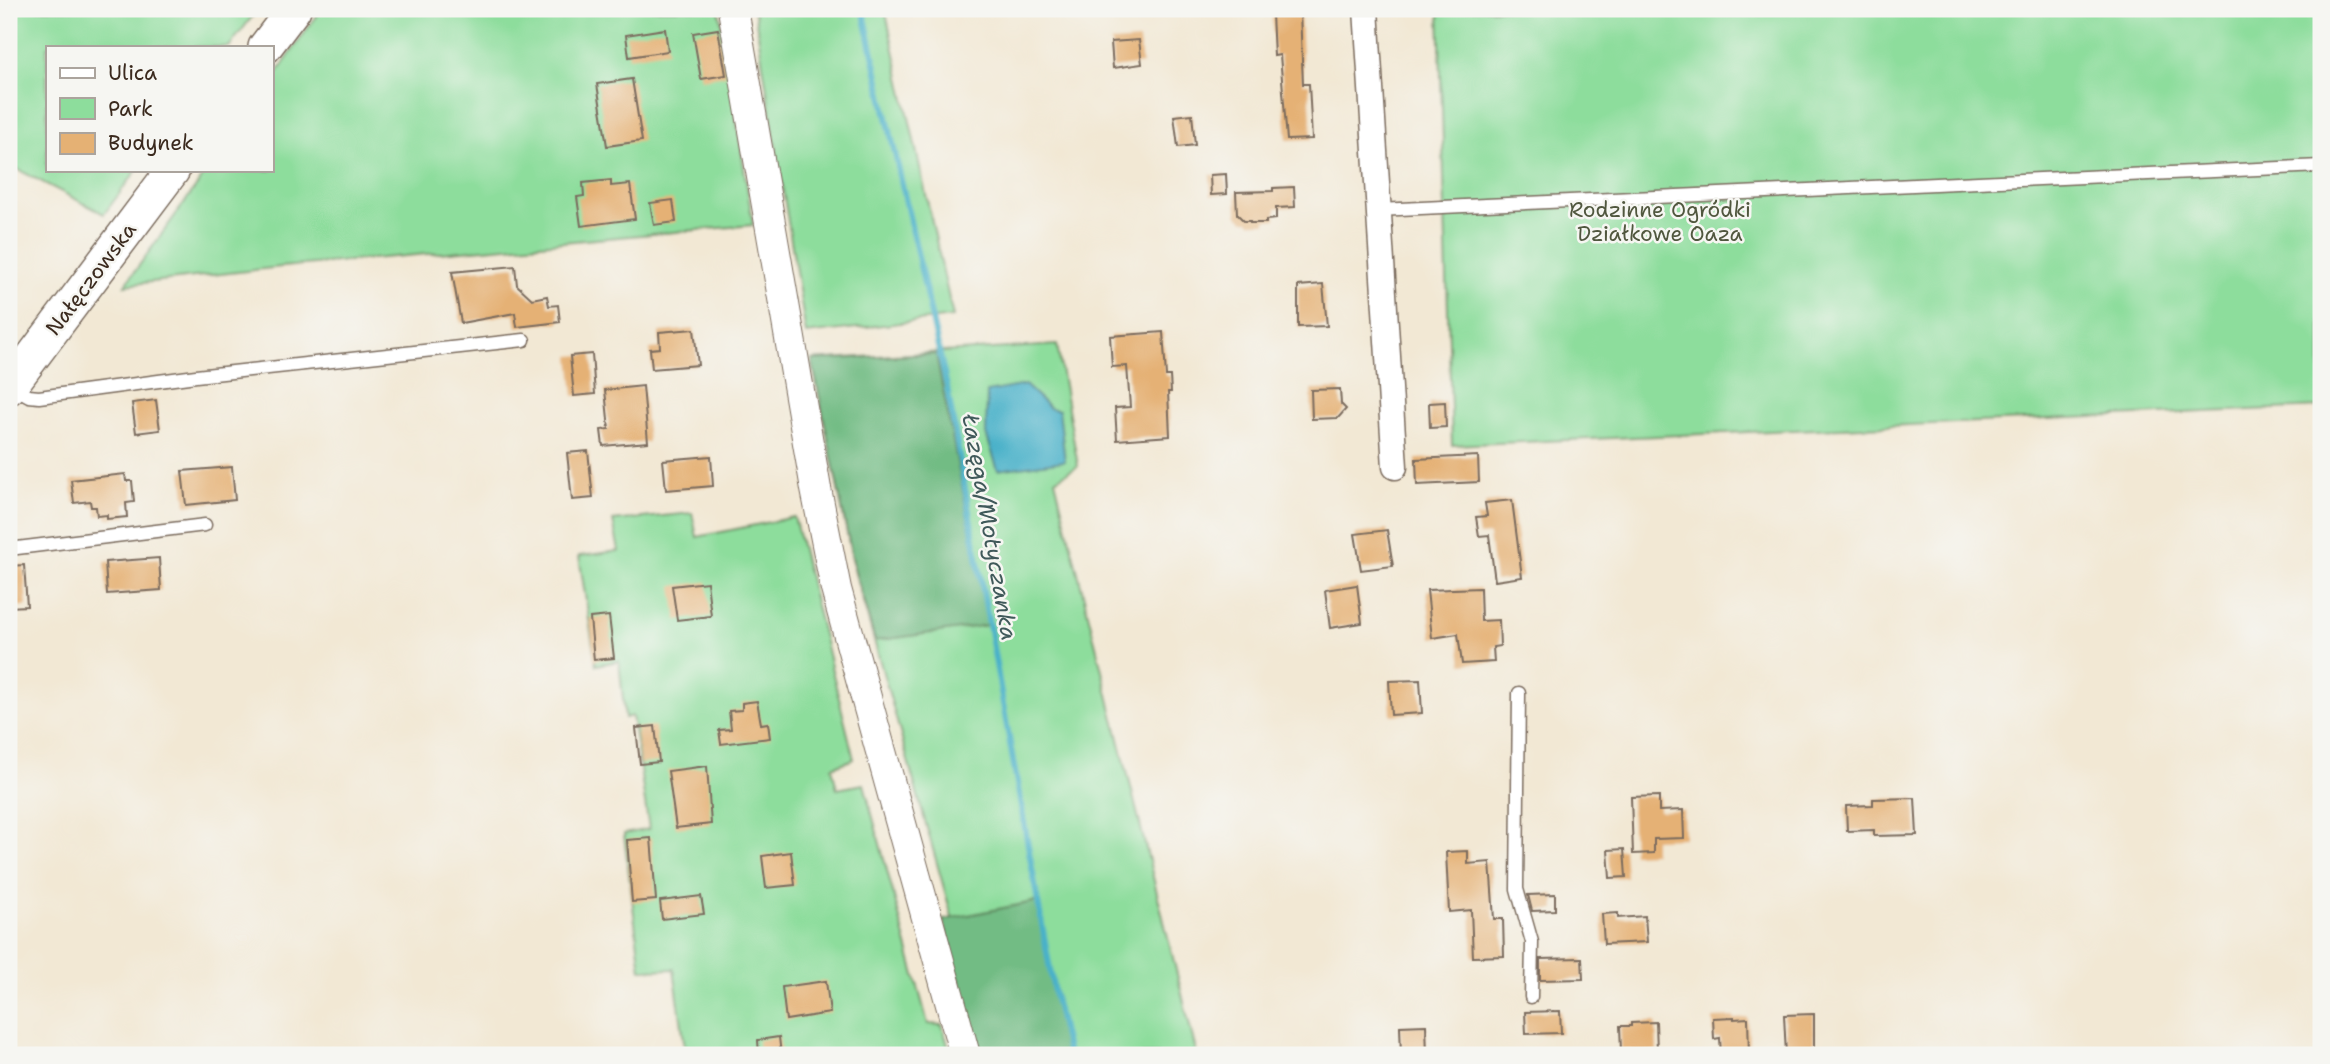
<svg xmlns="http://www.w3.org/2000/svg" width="2330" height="1064" font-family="'Shantell Sans',sans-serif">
	<rect width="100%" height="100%" fill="#f6f6f2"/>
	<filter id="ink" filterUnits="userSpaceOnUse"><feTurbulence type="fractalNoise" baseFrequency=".0143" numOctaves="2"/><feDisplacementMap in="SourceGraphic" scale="14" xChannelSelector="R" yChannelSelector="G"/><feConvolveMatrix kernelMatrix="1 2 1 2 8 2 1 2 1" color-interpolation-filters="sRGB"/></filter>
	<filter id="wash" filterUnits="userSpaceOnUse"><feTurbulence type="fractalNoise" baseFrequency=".00686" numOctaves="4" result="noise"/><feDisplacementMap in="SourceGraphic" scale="28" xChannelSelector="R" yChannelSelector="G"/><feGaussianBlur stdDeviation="1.57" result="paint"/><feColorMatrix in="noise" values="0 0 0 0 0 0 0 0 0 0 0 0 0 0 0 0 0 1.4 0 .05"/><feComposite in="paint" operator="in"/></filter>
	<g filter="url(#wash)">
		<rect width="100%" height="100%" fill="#f2e8d4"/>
		<path fill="#8ddd9c" stroke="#64845d" stroke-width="2" d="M9,9h249l-29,38h-182v123h90l-33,44 -95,-49z
			M321,9h398l34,216 -472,42 -156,18 83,-115h63v-88z
			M754,9h131l68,308 -147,17z
			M1439,9h882v398l-869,38z
			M1057,345l21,121 -23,14 142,575h-206l-136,-482 -43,-213z
			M692,513l5,24 97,-20 60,242 -22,8 5,22 27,-5 64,240 14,1 9,30h-265l-12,-86 -33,1 -17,-136 25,-5 -17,-113 -7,2 -6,-57 -23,4 -17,-109 40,-5 -6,-30z"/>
		<path fill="#72bc84" stroke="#567351" stroke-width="2" d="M936,354l53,271 -114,16 -20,-69 -43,-212z
			M1038,901l30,154h-88l-37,-135z"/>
		<path fill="#4ab1c9" stroke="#426e74" stroke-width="2" d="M1025,385l25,23 9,2 6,51 -67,9 -12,-36 1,-42z"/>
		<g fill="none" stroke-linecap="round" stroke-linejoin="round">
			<path stroke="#4ab1c9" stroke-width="6" d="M863,9l84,378 108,611 13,57"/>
		</g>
		<g id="blocks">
			<path fill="#e5b174" d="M1300,12l3,72h6l3,55 -25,1 -7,-85 -6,1 -2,-42z
				M665,29l3,22 -39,6 -3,-22z
				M718,29l8,46 -25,4 -8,-46z
				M1139,40l3,24 -29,4 -2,-26z
				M632,79l10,62 -35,5 -10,-62z
				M1192,114l3,31 -17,2 -4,-31z
				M1226,174l1,20 -16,1 -1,-20z
				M611,180v6l19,-2 5,35 -54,7 -4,-29 7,-1 -1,-13z
				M1294,187l1,20 -19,1v11l-10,1v3h-16v-2h-6l-7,-7 -1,-22 37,-1v-3z
				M673,200l3,22 -22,3 -4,-22z
				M515,266l2,19 15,14 15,-3 2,10 9,-1 2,17 -43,5 -2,-14 -54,10 -9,-51z
				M1323,284l4,42 -29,1v-41z
				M694,329l4,36 -46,4 -2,-20 10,-1 -1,-16z
				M1163,332l3,44h4l1,16h-3l2,44 -53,4 -2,-32 15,-1 -3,-41 -15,1 -2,-31z
				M592,354l3,40 -21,2 -4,-40z
				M643,386l5,56 -45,4 -2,-16 8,-1 -4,-39z
				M1340,389l1,15 5,5 -8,9 -26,1 -1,-29z
				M156,400l4,30 -24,3 -4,-30z
				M1445,402l1,25 -16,1 -1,-25z
				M588,451l5,47 -21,2 -5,-47z
				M711,456l2,30 -47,4 -3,-30z
				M1478,456l1,26 -62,3 -1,-26z
				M232,467l3,33 -49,5 -4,-34z
				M125,474l1,7h6l2,21 -8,1 1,14 -20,2v-4l-10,1 -1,-9h-5l-1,-6 -16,2 -3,-23z
				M1512,500l10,77 -27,4 -6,-46 -10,1 -3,-19 11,-1 -2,-13z
				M1387,530l6,36 -32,4 -6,-36z
				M159,558l2,32 -54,4 -2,-32z
				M24,565l3,41 -18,1v-41z
				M707,582l4,34 -34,4 -5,-34z
				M1357,585l5,38 -32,5 -5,-38z
				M1480,588l1,33 18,-1 1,26 -7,1 1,15 -32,2 -4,-30 -26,4 -5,-48z
				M609,616l5,42 -20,2 -4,-42z
				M1420,680l2,33 -31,2 -2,-34z
				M757,701l4,23 7,-1 2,15 -49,6 -2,-14 12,-1 -2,-18 13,-1v-7z
				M655,726l4,36 -19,2 -4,-36z
				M707,766l4,58 -35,4 -8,-57z
				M1659,796v15l24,-1 1,28 -30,1v14l-21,1 -2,-57z
				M1915,798l2,37 -43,1v-6l-27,1 -1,-25 27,-1v-6z
				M651,838l5,62 -24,2 -5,-62z
				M1624,849l2,28 -16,1 -2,-28z
				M1468,851v13l22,-2 4,57h9l1,37 -31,1 -2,-47 -22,2 -3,-60z
				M791,852l4,33 -29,3 -4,-32z
				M1555,894v16l-23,1 -4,-16z
				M701,896l3,18 -42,5 -2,-18z
				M1618,913v5l27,-2 2,26 -43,2 -2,-30z
				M1582,958l1,21 -43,1v-21z
				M826,981l4,32 -44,7 -4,-33z
				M1560,1011l1,22 -35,1 -1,-22z
				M1814,1014v41h-28l-2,-40z
				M1734,1017v2l14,-1 1,37h-28l-1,-17 -6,1 -1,-21z
				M1656,1022l1,29 -9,1v3h-15l-1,-5 -11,1 -1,-25h11v-3z
				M1426,1025l1,30h-26l-1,-29z
				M779,1037l2,18h-22l-1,-15z"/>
		</g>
	</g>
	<g filter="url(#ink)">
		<use href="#blocks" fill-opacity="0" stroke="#7b6c5e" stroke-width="2"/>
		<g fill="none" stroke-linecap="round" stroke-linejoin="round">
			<defs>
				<path id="service" d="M1378,210l943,-44
					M11,386l18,10 10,1 157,-21 328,-36
					M9,549l196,-24
					M1519,693l-2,196 15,53 -1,55"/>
				<path id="minor" d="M1366,9l29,458"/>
				<path id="tertiary" d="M733,9l83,480 20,100 129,466"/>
				<path id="secondary" d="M265,47l29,-38
					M9,388l164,-218"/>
			</defs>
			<use href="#service" stroke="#7b6c5e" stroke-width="15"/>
			<use href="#minor" stroke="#7b6c5e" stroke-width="27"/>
			<use href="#tertiary" stroke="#7b6c5e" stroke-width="32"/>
			<use href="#secondary" stroke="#7b6c5e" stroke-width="36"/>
			<use href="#service" stroke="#fff" stroke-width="12"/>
			<use href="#minor" stroke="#fff" stroke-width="24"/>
			<use href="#tertiary" stroke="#fff" stroke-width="30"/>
			<use href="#secondary" stroke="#fff" stroke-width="33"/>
		</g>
	</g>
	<g text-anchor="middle" stroke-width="5" stroke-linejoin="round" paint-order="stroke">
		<g font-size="21" fill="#50573e" stroke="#f6f6f2">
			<text x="1660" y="217">Rodzinne Ogródki<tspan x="1660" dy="24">Działkowe Oaza</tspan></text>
		</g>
		<g font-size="21" fill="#3b2a1e" stroke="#f6f6f2">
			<text transform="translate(91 279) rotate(-53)" y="7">Nałęczowska</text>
		</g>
		<g font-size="23" font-style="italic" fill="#40595a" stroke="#f6f6f2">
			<text transform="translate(990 527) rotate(80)" y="8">Łazęga/Motyczanka</text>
		</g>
	</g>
	<rect width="2330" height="1064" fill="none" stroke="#f6f6f2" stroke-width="35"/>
	<rect x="46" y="46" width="228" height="126" fill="#f6f6f2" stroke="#aba49d" stroke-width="2"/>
	<rect x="60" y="68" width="35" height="10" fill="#ffffff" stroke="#aba49d" stroke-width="2"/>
	<text x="108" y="80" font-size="21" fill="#3b2a1e">Ulica</text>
	<rect x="60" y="98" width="35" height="21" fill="#8ddd9c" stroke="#aba49d" stroke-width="2"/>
	<text x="108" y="116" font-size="21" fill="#3b2a1e">Park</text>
	<rect x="60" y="133" width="35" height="21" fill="#e5b174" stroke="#aba49d" stroke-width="2"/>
	<text x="108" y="150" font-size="21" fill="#3b2a1e">Budynek</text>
</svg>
